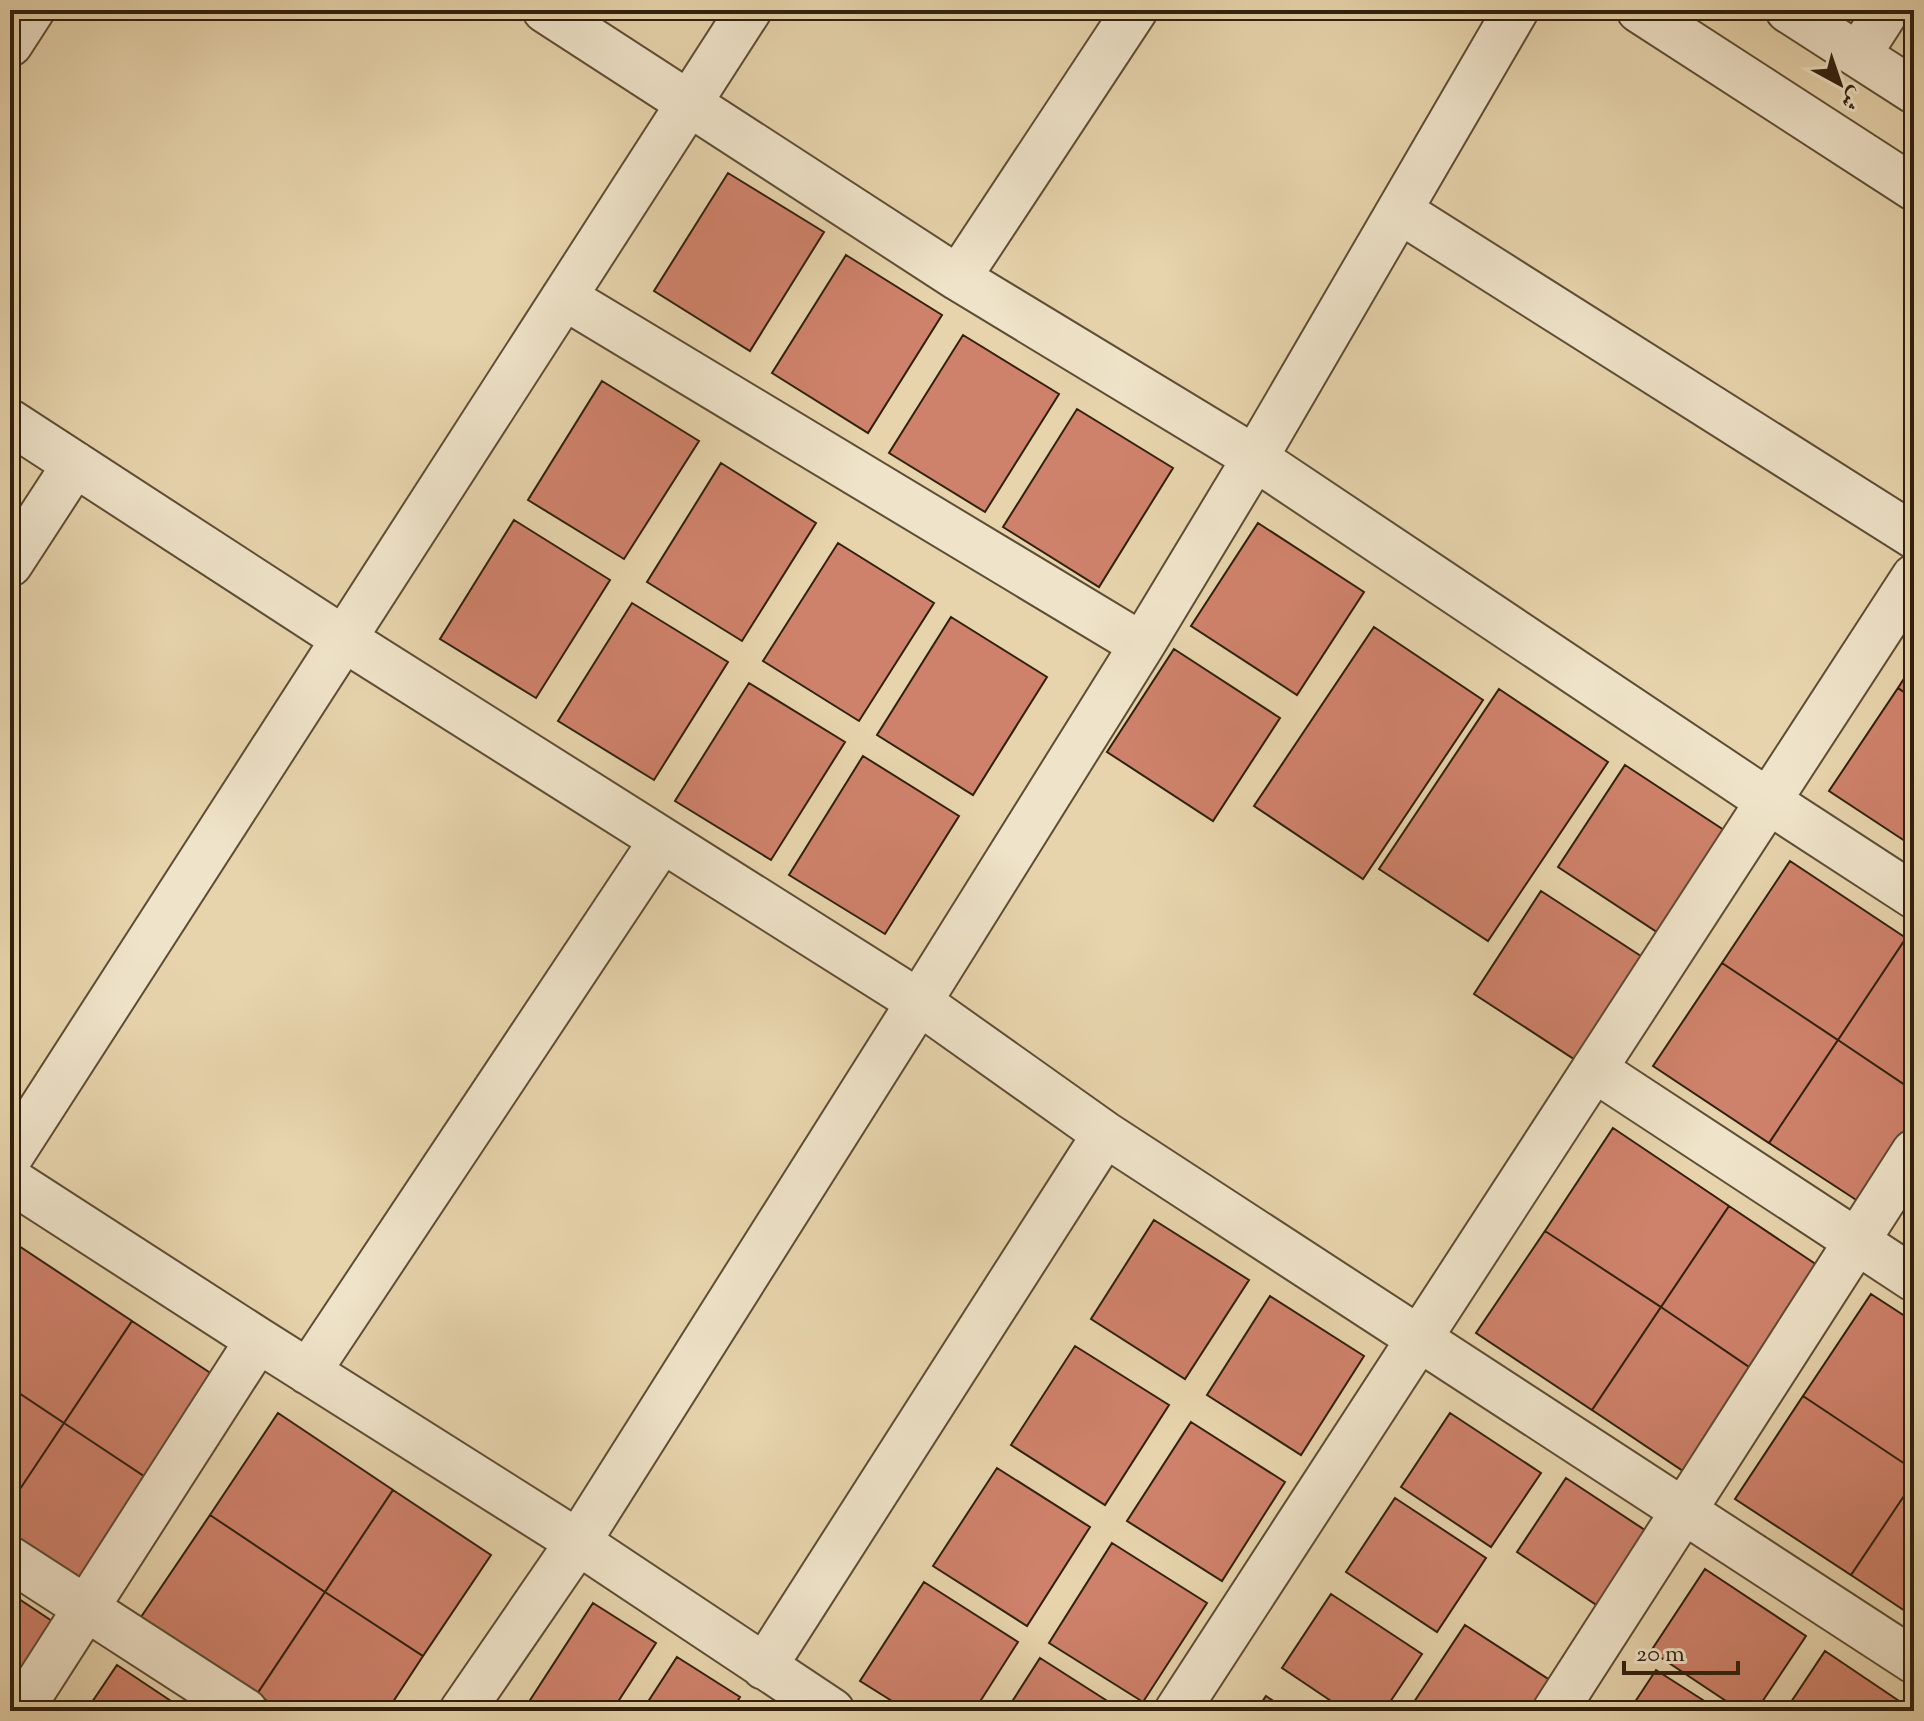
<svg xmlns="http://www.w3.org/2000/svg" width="1924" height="1721" font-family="'Sorts Mill Goudy',Amiri,serif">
	<rect width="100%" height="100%" fill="#e7d4ac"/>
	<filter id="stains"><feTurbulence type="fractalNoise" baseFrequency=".0025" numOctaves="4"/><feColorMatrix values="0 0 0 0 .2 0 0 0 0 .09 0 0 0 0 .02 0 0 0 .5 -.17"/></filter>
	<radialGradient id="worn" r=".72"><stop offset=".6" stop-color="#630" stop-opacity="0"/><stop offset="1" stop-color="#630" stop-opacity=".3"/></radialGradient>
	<path fill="#cf826b" stroke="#31200d" stroke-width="2" d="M728,173l96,59 -74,119 -96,-60z
		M846,255l96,60 -74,118 -96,-60z
		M963,335l96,59 -74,118 -96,-59z
		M602,381l97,60 -75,118 -96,-59z
		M1077,409l96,59 -74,119 -96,-60z
		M721,463l95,60 -74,118 -95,-59z
		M514,520l96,60 -74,118 -96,-59z
		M1258,523l106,69 -67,103 -106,-69z
		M838,543l96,60 -75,118 -96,-60z
		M632,603l96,59 -74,118 -96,-59z
		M951,617l96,60 -74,118 -96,-60z
		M1374,627l109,73 -120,179 -109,-73z
		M1174,649l106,69 -67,103 -106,-69z
		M1914,663v36l-16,-11z
		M749,683l96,59 -74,118 -96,-59z
		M1898,688l16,11v148l-85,-56z
		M1499,689l109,73 -120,179 -109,-72z
		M863,756l96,60 -74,118 -96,-59z
		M1625,765l105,69 -67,102 -105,-69z
		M1790,861l116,77 -68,102 -116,-77z
		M1541,891l106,69 -67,103 -106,-69z
		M1906,938l8,6v147l-76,-51z
		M1722,963l116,77 -69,103 -116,-77z
		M1838,1040l76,51v47l-47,69 -98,-64z
		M1613,1128l116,78 -68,101 -116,-76z
		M1729,1206l97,65 -68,102 -97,-66z
		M1154,1220l95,60 -64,99 -94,-60z
		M1545,1231l116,76 -69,103 -116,-77z
		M16,1244l116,77 -68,102 -54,-36v-134z
		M1871,1294l43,28v148l-111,-74z
		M1270,1296l94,60 -63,99 -94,-60z
		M1661,1307l97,66 -69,102 -97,-65z
		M132,1321l98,65 -68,102 -98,-65z
		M1075,1346l94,59 -64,100 -94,-60z
		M10,1387l54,36 -54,81z
		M1803,1396l111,74v11l-63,94 -116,-76z
		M278,1413l115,77 -68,102 -115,-77z
		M1450,1413l91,60 -50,74 -90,-60z
		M1191,1422l94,60 -63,99 -95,-60z
		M64,1423l98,65 -69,102 -83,-55v-31z
		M997,1468l93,59 -63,99 -94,-60z
		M1566,1478l91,60 -50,74 -90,-60z
		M1914,1481v136l-63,-42z
		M393,1490l98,65 -68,101 -98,-64z
		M1395,1498l91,60 -49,74 -91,-60z
		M210,1515l115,77 -68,102 -116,-77z
		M1112,1543l95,60 -64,99 -94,-59z
		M1705,1569l101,67 -50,75h-15l-90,-60z
		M924,1582l94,60 -44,69h-66l-48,-30z
		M325,1592l98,64 -36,55h-105l-25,-17z
		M10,1593l57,38 -57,80z
		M1331,1594l91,60 -38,57h-38l-64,-43z
		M593,1603l63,40 -44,68h-89z
		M1465,1625l91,59 -18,27h-130z
		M1825,1651l89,60h-129z
		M677,1657l63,40 -9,14h-89z
		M1040,1658l83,53h-117z
		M117,1665l69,46h-100z
		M1656,1670l64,41h-91z
		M1266,1696l22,15h-32z"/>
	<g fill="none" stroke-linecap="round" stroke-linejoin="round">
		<defs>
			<path id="minor" d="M545,10l413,268 297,180 513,343 146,95
				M1639,10l275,178
				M1788,10l126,81
				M10,44l22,-34
				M1858,55l29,-45
				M1400,211l514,325
				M958,278l177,-268
				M564,297l578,348
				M10,422l334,217 575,363 186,132 809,527
				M10,564l65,-100
				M1594,1069l320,210
				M10,1157l739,-1147
				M10,1180l248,160 320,202 254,169
				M308,1372l354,-532
				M10,1559l235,152
				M764,1667l341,-533
				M20,1711l238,-371
				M462,1711l116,-169 341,-540 223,-357 113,-187 261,-448
				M1177,1711l737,-1134
				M1555,1711l359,-559"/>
		</defs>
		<use href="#minor" stroke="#5e4d35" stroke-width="48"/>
		<use href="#minor" stroke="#efe3c9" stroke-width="44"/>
	</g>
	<rect width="1924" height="1721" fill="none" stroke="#e7d4ac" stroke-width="40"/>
	<rect x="12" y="12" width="1900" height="1697" fill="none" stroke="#31200d" stroke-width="4"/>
	<rect x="20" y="20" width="1884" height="1681" fill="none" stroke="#31200d" stroke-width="2"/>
	<g transform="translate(1840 84) rotate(140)" stroke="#efe3c9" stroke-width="6" paint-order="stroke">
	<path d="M0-6L14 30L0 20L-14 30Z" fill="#31200d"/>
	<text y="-12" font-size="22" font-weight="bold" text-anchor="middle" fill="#31200d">ش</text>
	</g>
	<path d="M1624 1661v12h114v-12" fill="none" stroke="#31200d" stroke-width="4"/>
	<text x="1636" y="1661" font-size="24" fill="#31200d" stroke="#efe3c9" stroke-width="6" paint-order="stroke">20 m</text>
	<rect width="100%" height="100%" filter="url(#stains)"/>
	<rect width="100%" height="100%" fill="url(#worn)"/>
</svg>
